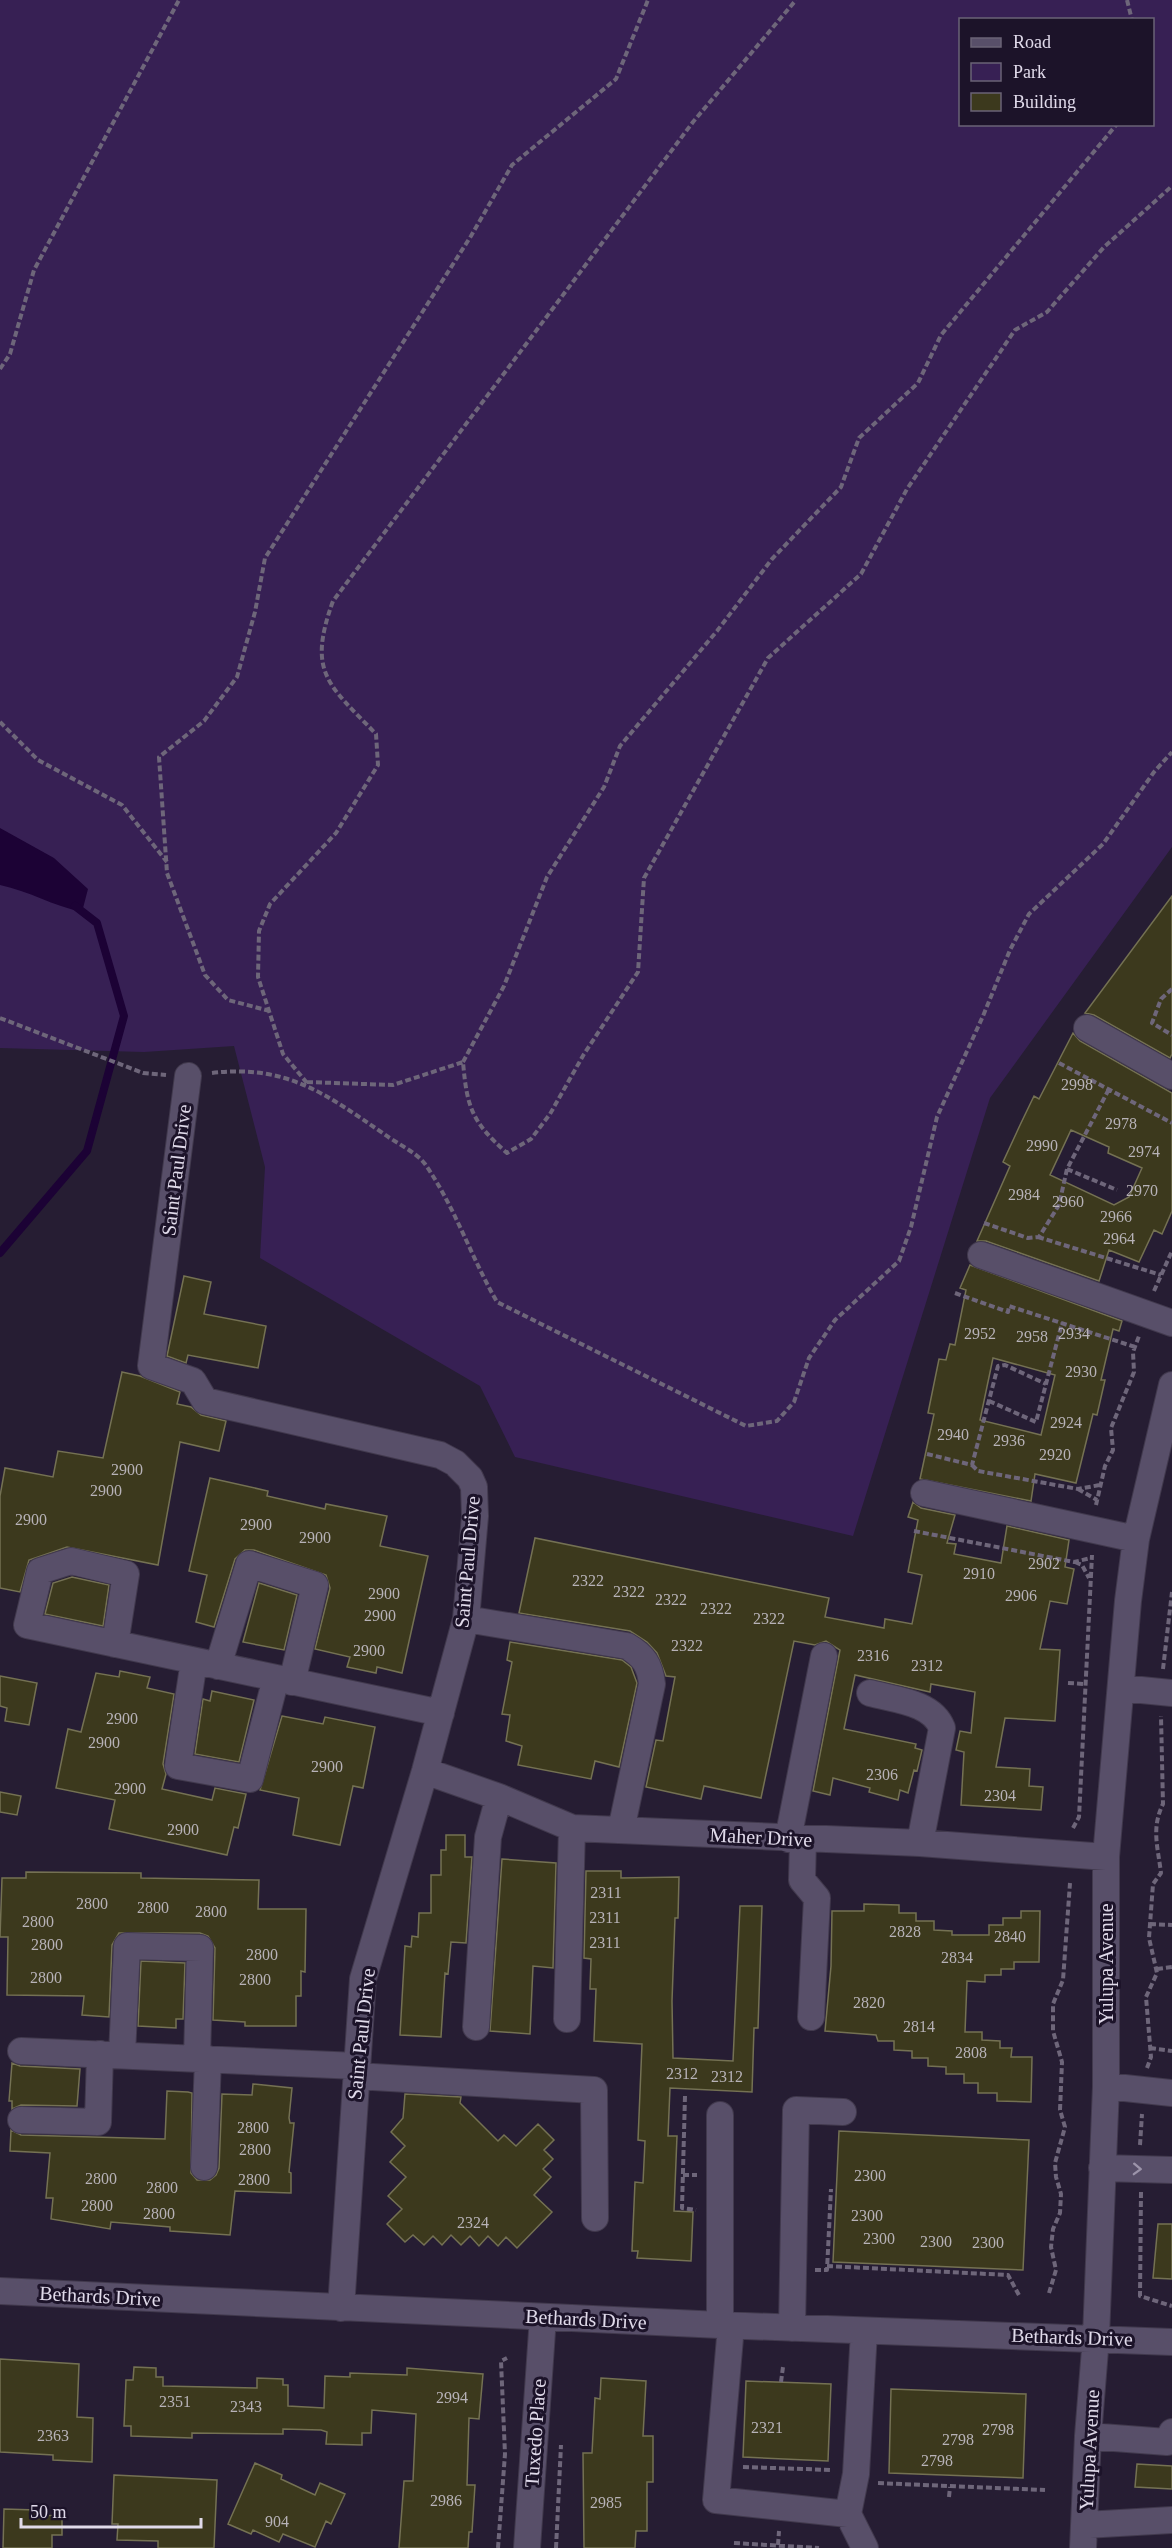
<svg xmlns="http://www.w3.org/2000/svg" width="1172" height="2548" font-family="Georgia,serif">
	<rect width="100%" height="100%" fill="#261d33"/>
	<path fill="#372054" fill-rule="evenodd" d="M0,0h1172v847l-182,251 -137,438 -338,-79 -35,-71 -220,-128 5,-91 -31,-121 -90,6 -144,-4zM960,20h192v104h-192z"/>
	<path fill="#1c0235" d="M0,828l54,30 34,31 -6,23c-29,-6 -53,-21 -82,-27z"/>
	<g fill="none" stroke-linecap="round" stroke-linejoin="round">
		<path stroke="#1c0235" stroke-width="8" d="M0,1253l87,-102 37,-135 -27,-93 -22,-17"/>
	</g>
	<path fill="#3c391d" stroke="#747153" stroke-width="1.5" fill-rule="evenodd" d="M1172,896v158l-2,4 -76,-43 -9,-2z
		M1073,1033l7,8 92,52v118l-10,23 -8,-4 -15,32 -30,-12 -10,31 -113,-40h-9l33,-75 -7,-4 18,-39 13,-27 5,3zM1071,1130l38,17 -1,6 34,15 -13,29 -15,8 -64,-30z
		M970,1265l152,56 -3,10 -6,-2 -12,51h4l-8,35 -4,-1 -17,69 -41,-9 -4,27 -111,-22 14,-65 -6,-1 11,-54 7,1 4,-16 5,1 11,-55 -6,-2zM993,1358l62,17 -14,60 -61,-15z
		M184,1276l27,6 -7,32 62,12 -8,42 -70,-13 -2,8 -19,-7z
		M122,1372l18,4 40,16 -3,12 14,3 10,8 25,6 -7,30 -39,-9 -22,123 -91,-18 -38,13 -9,32 -20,-4v-92l5,-28 48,9 5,-26 45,7z
		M210,1478l58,13 -1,5 58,13 1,-5 61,12 -7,30 48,10 -26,117 -25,-6 -1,6 -29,-6 3,-10 -35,-8 15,-61 -4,-13 -72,-25h-9l-10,9 -21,68 -18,-5 11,-47 -18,-4z
		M913,1502l8,6 34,7 -8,28 9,1 -2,10 47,9 6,-37 62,14 -4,27 9,2 -7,35 -17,-3 -10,48 20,1 -5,71 -50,-3 -9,49 34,2 -1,17 14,1 -2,23 -80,-5 3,-53 -8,-2 4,-19 11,2 4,-41 -44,-8 -1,8 -75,-17 -11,54 72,15 -1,4 7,2 -5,21 -3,-1 -6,23 -8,-3 -2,10 -29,-8 1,-4 -37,-10 -3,17 -17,-4 27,-141 -14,-9 -11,4 -21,-4 -33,157 -57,-12 -3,13 -55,-12 10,-47 7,1 12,-64 -9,-1 -9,-23 -10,-11 -17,-11 -111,-18 16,-75 294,60 -4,19 59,11 1,-9 27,5 10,-49 -14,-3 10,-52 -10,-3z
		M72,1577l37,8 -6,41 -58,-12 8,-31z
		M259,1583l38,12 -13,55 -41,-8z
		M510,1642l112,18 9,7 6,16 -18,84 -24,-6 -4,18 -73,-14 4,-19 -16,-5 4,-26 -8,-1 10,-52 -5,-2z
		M120,1671l30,6 -3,11 27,6 -11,70 3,10 -4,15 50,11 3,-12 31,6 -8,34 -4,-1 -7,28 -118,-26 6,-29 -59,-12 12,-59 13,3 15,-59 23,4z
		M0,1676l37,7 -8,42 -24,-4 2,-13 -7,-2z
		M212,1691l42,9 -15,62 -44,-8 8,-55 7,2z
		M282,1716l41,8 2,-7 50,10 -12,61 -10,-2 -13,59 -47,-10 6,-37 -39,-8z
		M0,1792l21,4 -4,19 -17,-3z
		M446,1835h19v22h7l-6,86 -15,-1 -3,32 -3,-1 -4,64 -41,-2 5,-89 6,1 1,-11 6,1 1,-24h12v-38h10v-25h5z
		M502,1859l54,4 -3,105 -20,-2 -3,68 -40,-3z
		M586,1871h35v7l58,-1 -1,41h-3l-3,83 1,57 60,3 7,-155h22l-4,122h-4l-2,64 -82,-4 -2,48h9l-3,75 19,1 -2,49 -54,-3 1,-7h-6l3,-69 8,1 2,-42 -7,-1 4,-96 -48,-3 2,-52h-6l1,-30 -7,-1z
		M26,1872l115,1v5l118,2 -1,29h48l-1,63 -4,-1v25h-5v30h-51v-4l-32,-2 2,-72 -7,-12 -8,-3h-81l-7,12 -3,72 -27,-2 2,-19 -77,-1 1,-58h-8l2,-59h24z
		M864,1904l35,1v8h17v8h18v9l18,1v4h37v-10h14v-7h18v-7h19l-1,51h-25v7h-13v6h-16v7l-18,-1 -2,51h17v8l18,1v7h12l-1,9h21l-1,45 -34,-1v-8h-19v-10h-14v-9h-18v-7l-18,-1v-8h-16v-7l-18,-1v-9h-16l-2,-6 -51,-4 6,-65 1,-55h32z
		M141,1961l44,2 -2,56h-7v9l-38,-2z
		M12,2063l8,3 60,3 -3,37 -56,-1 -9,4v-8h-3z
		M253,2084l39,4 -3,30 1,5h4l-5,49 2,1v20l-56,-2 -5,44 -60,-4v-4l-59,-5 -1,7 -59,-10 2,-21h-7l4,-45 -40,-2 1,-21 10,5 144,4 2,-48 21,1 4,1 -1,80 6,7h13l6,-5 3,-7 3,-74 30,1z
		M405,2094l56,3 -1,6 38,38 6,-6 12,11 22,-22 16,16 -10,10 9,9 -10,10 8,8 -17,18 18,17 -35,36 -11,-11 -8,9 -10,-10 -9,10 -9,-10 -9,9 -10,-10 -9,10 -9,-9 -9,9 -11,-10 -8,7 -18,-18 15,-15 -14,-13 18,-19 -16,-15 15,-16 -14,-14 12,-14z
		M839,2131l190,9 -6,130 -190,-8z
		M1158,2224h14v55l-19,-1z
		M0,2359l79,5 -2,53 16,1 -1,44 -39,-2v-5l-53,-3z
		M134,2367l22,1v9h7v9l94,2v-10l26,1v6h5v21l36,2 1,-32 25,1v-4l57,2v-7l76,6 -4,45 -10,-1 -2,67h8l-3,47h-3l-1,16h-69l5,-67h9l3,-67 -44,-4 -1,23h-9v12l-36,-1 1,-12 -6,-2 -38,-1v5l-91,-1v5l-61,-2v-10h-7l2,-46h7z
		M601,2378l45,3 -3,55h10v46h-6v49h-11l-1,17h-51l-1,-95h9l3,-55 5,1z
		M746,2381l85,3 -3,77 -85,-4z
		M891,2389l135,5 -3,84 -134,-5z
		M255,2463l27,12 -1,4 34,16 5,-12 25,11 -14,30 -5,-3 -11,26 -32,-13 -4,8 -26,-12 -2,4 -23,-10z
		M1137,2464l35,2v23l-37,-2z
		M114,2475l103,5 -3,68h-56v-7l-41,-1 1,-16h-6z
		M4,2509l32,1v5l26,1v19h-10v13h-49z"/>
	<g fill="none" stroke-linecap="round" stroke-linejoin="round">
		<defs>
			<path id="minor" d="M1087,1028l85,48
				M188,1076l-37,290 42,15 12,20 235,54 15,8 15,15 4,9 1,29 -9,103 -41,152 -62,208 -22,329
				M981,1255l191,68
				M924,1493l212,46
				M466,1619l161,27c17,10 23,19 25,38l-31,146
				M115,1644l11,-70 -55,-13 -31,10 -13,54 414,88
				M194,1661l-16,105 72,13 26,-101
				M218,1666l31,-102 66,21 -23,97
				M1121,1688l51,5
				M870,1693c25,7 62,9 72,35l-22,115
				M425,1771l74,26 73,31 348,15 186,14
				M788,1839l36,-183
				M803,1840l-1,40 15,18 -6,119
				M567,2019l5,-191
				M476,2027l12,-190 11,-40
				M21,2051l336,15
				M122,2055l5,-109 73,2 -3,110
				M356,2076l238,14 1,128
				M1106,2086l66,7
				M21,2120l77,2 2,-68
				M204,2167l4,-108
				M1102,2168l70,2
				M0,2291l720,34 452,17
				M720,2325v-210
				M731,2326l-15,174 132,14
				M792,2328l4,-218 47,2
				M864,2331l-8,143 -8,40 17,34
				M1088,2436l79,6 5,-10
				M1085,2525l87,-5
				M527,2548l16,-231
				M1083,2548l5,-112 8,-99 10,-251v-229l22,-256 8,-62 36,-154"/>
		</defs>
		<use href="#minor" stroke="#41394d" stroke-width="28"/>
		<path stroke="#6e667a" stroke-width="4" stroke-dasharray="6 3" stroke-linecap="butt" d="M1127,0l5,20
			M0,369l10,-15 24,-84 145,-270
			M0,722l38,38 84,45 45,57
			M1172,989l-11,10 -9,24 20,12
			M270,1011l-42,-11 -23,-25 -38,-102 -8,-116 45,-36 33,-44 18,-65 10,-54 206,-322 41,-71 104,-86 32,-79
			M0,1018l143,55 23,2
			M463,1062l41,-76 43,-109 57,-90 16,-41 97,-115 55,-72 69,-72 18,-49 59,-55 23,-48 176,-211
			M1059,1063l113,60
			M212,1073c74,-9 114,21 172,61 12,9 32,18 41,30 30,43 46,93 72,138l249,124 31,-5 17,-19 15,-44 26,-38 64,-59 12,-34 26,-110 46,-101 27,-66 19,-36 74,-70 51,-72 18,-20
			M307,1082l86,3 70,-23c4,46 9,60 44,91l24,-14 19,-25 34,-60 54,-82 6,-94 124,-220 93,-84 46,-85 108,-159 32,-18 57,-65 68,-61
			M307,1083l-24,-29 -25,-77 1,-46 11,-27 66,-71 42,-68 -2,-31c-48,-50 -69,-61 -43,-133l360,-479 103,-122
			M1067,1169l50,21
			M984,1223l44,15 11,-1 20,-32 8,-36 42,-80
			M1038,1237l123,38
			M1154,1291l18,-40
			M955,1293l53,19 1,-6 126,41
			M989,1401l47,21 26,-99
			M927,1454l45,11 26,-99 7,-1 41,19
			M972,1465l6,6 100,18 22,-4
			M1078,1489l19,11
			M1096,1505l9,-39 8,-16 -2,-22 23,-56 -1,-20 6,-16
			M914,1531l160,31 17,-4
			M1075,1562l7,3 7,13
			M1163,1669l9,-77
			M1068,1683l17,1
			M1073,1828l6,-11 13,-262
			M1150,1924l22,1
			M1157,1969l15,-2
			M1150,2048l22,3
			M1147,2068l4,-11 -5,-60 11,-24 -8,-35 4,-54 8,-11c-3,-25 -10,-45 2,-69l-2,-88
			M685,2096l-3,112 14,2
			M1140,2145l2,-31
			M683,2175h14
			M1141,2192l-1,104 32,10
			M827,2266l181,9 12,22
			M815,2270h12l4,-81
			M1049,2293l7,-23 -5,-23 2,-18 7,-16 1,-19 -5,-17 -1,-14 10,-36 -5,-17 2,-48 -9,-31v-27l10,-24 7,-97
			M781,2382l2,-15
			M743,2467l89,3
			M878,2483l167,7
			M949,2497l1,-10
			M734,2543l85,5
			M778,2545l1,-14
			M498,2548l7,-94 -4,-93 6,-3
			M556,2548l5,-103"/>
		<use href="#minor" stroke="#584f69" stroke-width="26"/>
	</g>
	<defs><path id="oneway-chevron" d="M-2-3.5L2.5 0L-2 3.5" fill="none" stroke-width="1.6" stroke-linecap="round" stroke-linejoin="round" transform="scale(1.5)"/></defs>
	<use stroke="#9c94aa" href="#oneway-chevron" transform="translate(1137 2169) rotate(2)"/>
	<g text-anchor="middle" stroke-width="6" stroke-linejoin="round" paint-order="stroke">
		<g font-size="16" fill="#b7b2b7">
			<text x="1077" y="1090">2998</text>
			<text x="1121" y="1129">2978</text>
			<text x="1042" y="1151">2990</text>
			<text x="1144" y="1157">2974</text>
			<text x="1142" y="1196">2970</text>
			<text x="1024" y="1200">2984</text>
			<text x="1068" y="1207">2960</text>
			<text x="1116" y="1222">2966</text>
			<text x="1119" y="1244">2964</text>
			<text x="980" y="1339">2952</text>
			<text x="1074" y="1339">2934</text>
			<text x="1032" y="1342">2958</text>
			<text x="1081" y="1377">2930</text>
			<text x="1066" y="1428">2924</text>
			<text x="953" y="1440">2940</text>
			<text x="1009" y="1446">2936</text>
			<text x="1055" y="1460">2920</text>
			<text x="127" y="1475">2900</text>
			<text x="106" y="1496">2900</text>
			<text x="31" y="1525">2900</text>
			<text x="256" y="1530">2900</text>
			<text x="315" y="1543">2900</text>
			<text x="1044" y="1569">2902</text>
			<text x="979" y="1579">2910</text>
			<text x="588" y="1586">2322</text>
			<text x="629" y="1597">2322</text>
			<text x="384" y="1599">2900</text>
			<text x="1021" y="1601">2906</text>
			<text x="671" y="1605">2322</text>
			<text x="716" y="1614">2322</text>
			<text x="380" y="1621">2900</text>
			<text x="769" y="1624">2322</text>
			<text x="687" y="1651">2322</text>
			<text x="369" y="1656">2900</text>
			<text x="873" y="1661">2316</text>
			<text x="927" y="1671">2312</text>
			<text x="122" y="1724">2900</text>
			<text x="104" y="1748">2900</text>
			<text x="327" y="1772">2900</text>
			<text x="882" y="1780">2306</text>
			<text x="130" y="1794">2900</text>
			<text x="1000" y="1801">2304</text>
			<text x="183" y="1835">2900</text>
			<text x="606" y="1898">2311</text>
			<text x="92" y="1909">2800</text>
			<text x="153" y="1913">2800</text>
			<text x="211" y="1917">2800</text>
			<text x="605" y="1923">2311</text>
			<text x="38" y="1927">2800</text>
			<text x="905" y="1937">2828</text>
			<text x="1010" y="1942">2840</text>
			<text x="605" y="1948">2311</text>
			<text x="47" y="1950">2800</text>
			<text x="262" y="1960">2800</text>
			<text x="957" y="1963">2834</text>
			<text x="46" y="1983">2800</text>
			<text x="255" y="1985">2800</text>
			<text x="869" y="2008">2820</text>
			<text x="919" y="2032">2814</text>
			<text x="971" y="2058">2808</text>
			<text x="682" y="2079">2312</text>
			<text x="727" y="2082">2312</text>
			<text x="253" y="2133">2800</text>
			<text x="255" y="2155">2800</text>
			<text x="870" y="2181">2300</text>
			<text x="101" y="2184">2800</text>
			<text x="254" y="2185">2800</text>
			<text x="162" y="2193">2800</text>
			<text x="97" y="2211">2800</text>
			<text x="159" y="2219">2800</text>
			<text x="867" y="2221">2300</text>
			<text x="473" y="2228">2324</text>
			<text x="879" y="2244">2300</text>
			<text x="936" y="2247">2300</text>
			<text x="988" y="2248">2300</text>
			<text x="452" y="2403">2994</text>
			<text x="175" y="2407">2351</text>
			<text x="246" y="2412">2343</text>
			<text x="767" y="2433">2321</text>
			<text x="998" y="2435">2798</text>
			<text x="53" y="2441">2363</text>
			<text x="958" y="2445">2798</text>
			<text x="937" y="2466">2798</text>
			<text x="446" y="2506">2986</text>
			<text x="606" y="2508">2985</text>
			<text x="277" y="2527">904</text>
		</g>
		<g font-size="20" fill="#e0daea" stroke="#1c1329">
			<text transform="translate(176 1170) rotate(-83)" y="7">Saint Paul Drive</text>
			<text transform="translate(467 1562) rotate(-85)" y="7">Saint Paul Drive</text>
			<text transform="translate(761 1837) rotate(3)" y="7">Maher Drive</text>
			<text transform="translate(1106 1964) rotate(-90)" y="7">Yulupa Avenue</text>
			<text transform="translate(361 2034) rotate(-84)" y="7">Saint Paul Drive</text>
			<text transform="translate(100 2296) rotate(3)" y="7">Bethards Drive</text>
			<text transform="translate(586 2319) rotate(3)" y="7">Bethards Drive</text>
			<text transform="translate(1072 2337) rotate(2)" y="7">Bethards Drive</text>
			<text transform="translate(535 2433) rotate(-86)" y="7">Tuxedo Place</text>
			<text transform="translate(1089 2450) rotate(-87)" y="7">Yulupa Avenue</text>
		</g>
	</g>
	<rect x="959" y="18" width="195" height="108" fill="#1c1329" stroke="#6a6376" stroke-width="1.5"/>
	<rect x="971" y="38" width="30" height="9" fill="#584f69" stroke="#6a6376" stroke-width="1.5"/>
	<text x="1013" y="48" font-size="18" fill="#e0daea">Road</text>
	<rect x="971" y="63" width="30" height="18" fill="#372054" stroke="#6a6376" stroke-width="1.5"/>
	<text x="1013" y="78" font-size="18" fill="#e0daea">Park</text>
	<rect x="971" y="93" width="30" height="18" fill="#3c391d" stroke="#6a6376" stroke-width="1.5"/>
	<text x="1013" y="108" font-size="18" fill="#e0daea">Building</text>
	<path d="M21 2518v9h180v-9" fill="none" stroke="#e0daea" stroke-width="3"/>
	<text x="30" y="2518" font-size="18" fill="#e0daea" stroke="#1c1329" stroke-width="4.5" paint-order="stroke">50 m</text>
</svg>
